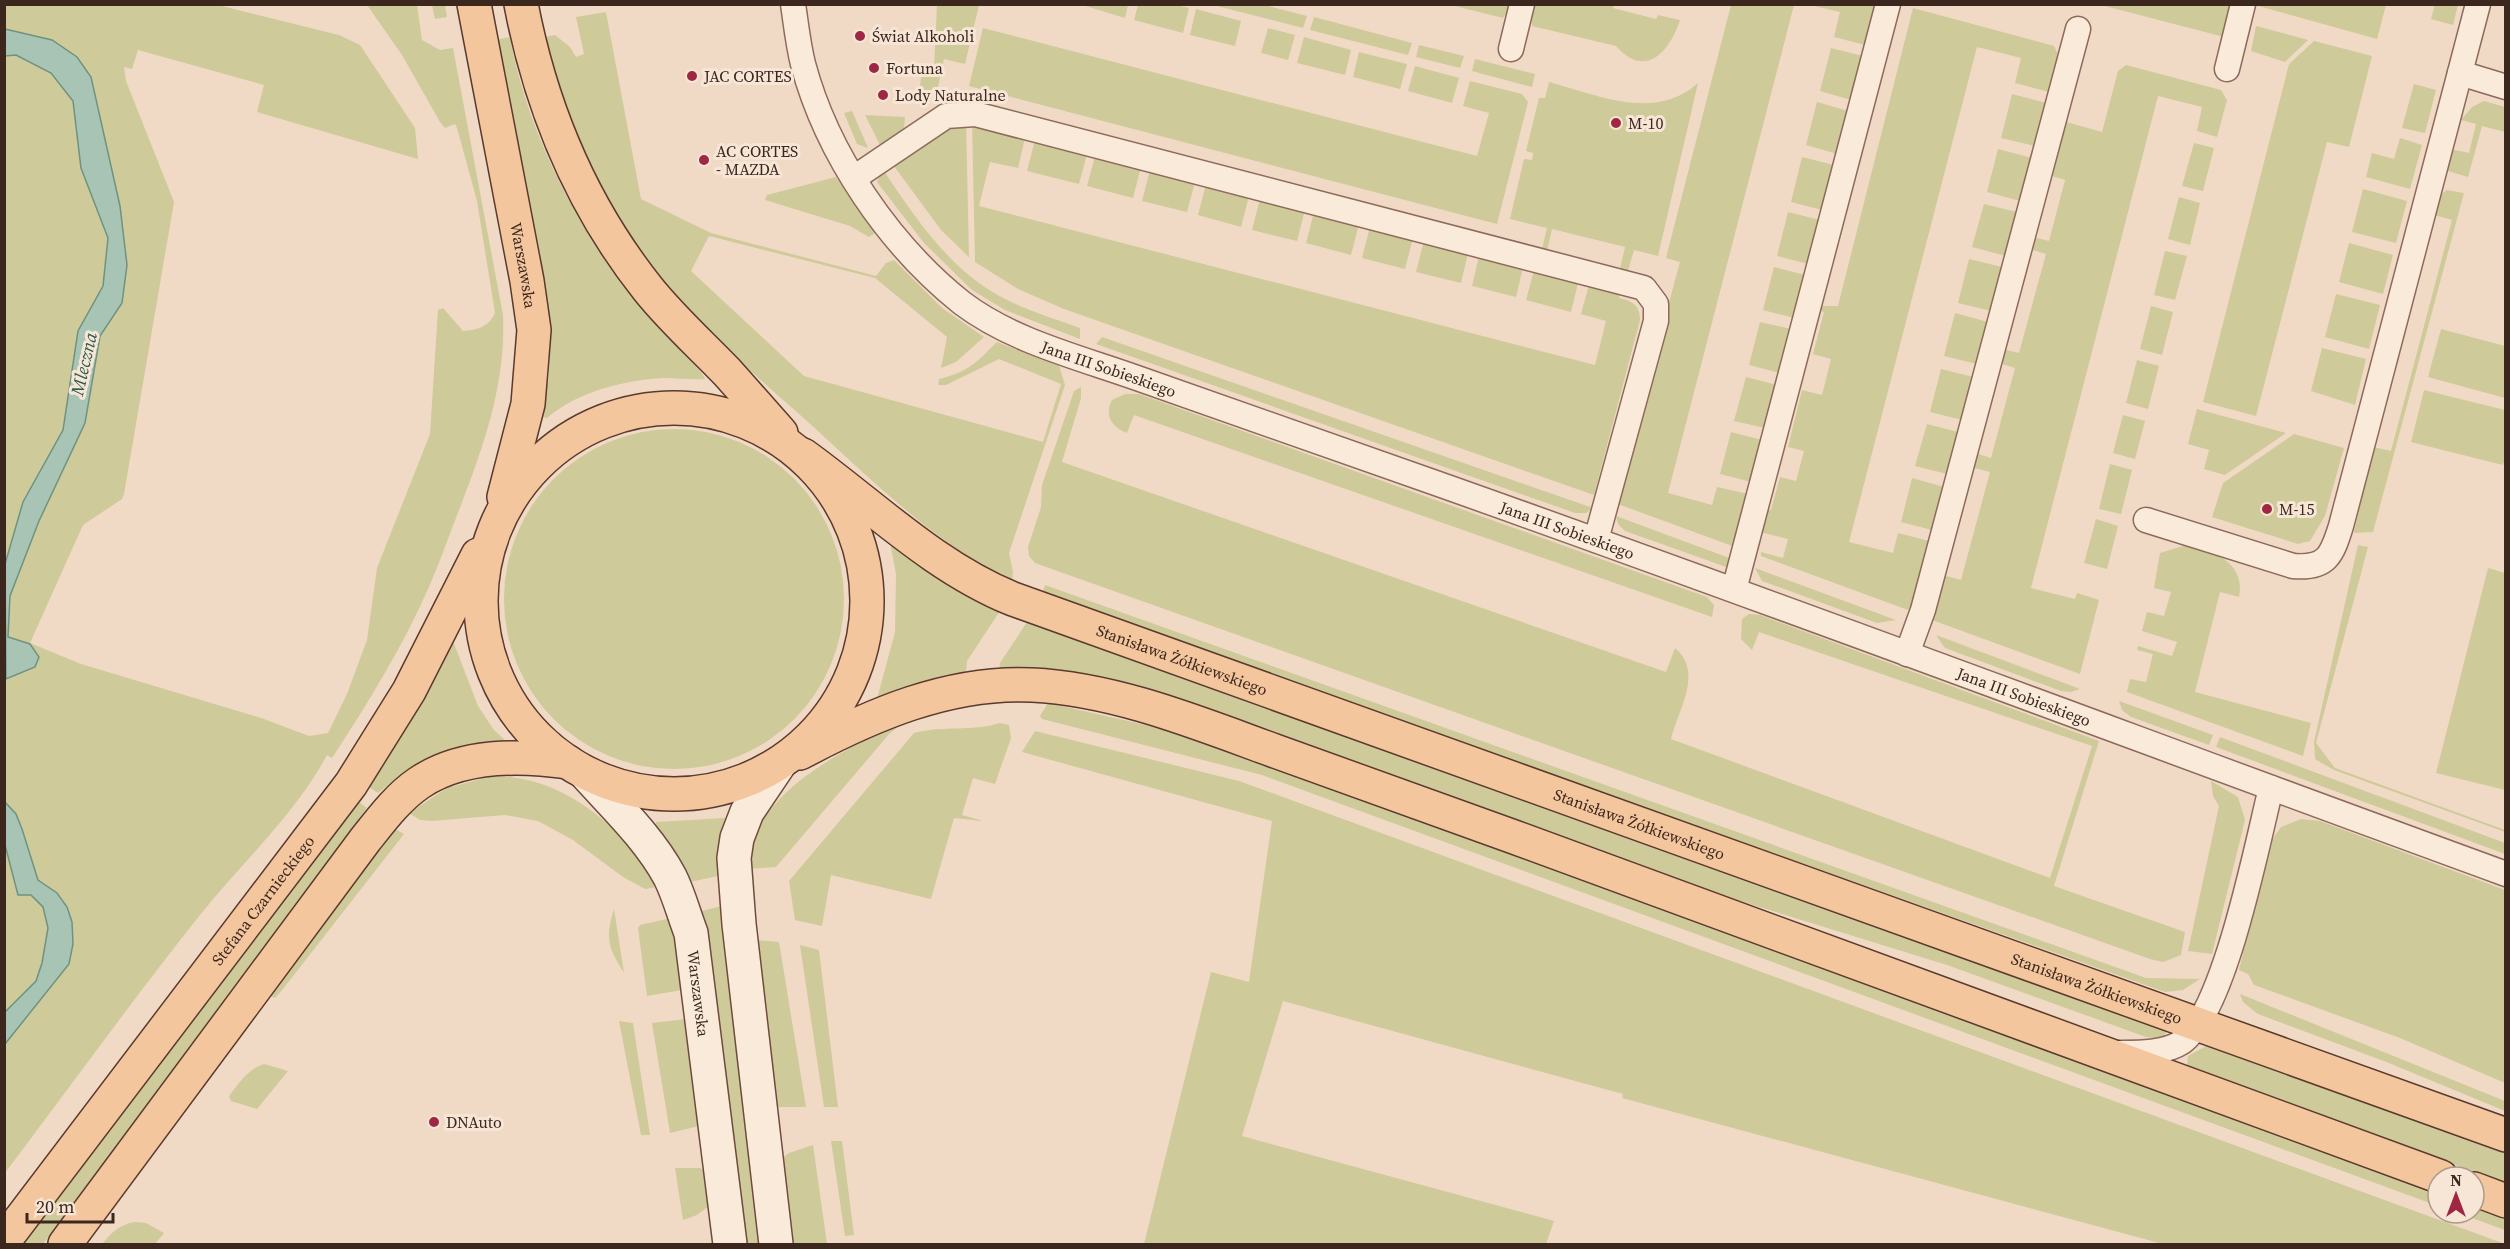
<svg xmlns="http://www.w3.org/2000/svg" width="2510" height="1249" font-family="'Source Serif 4',serif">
	<rect width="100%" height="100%" fill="#f0dac6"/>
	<path fill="#cfca99" d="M1079,4h49v1l-3,13z
		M1531,4l83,1 -1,3 43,11 2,-4 22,5c-10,31 -34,60 -64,26l-84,-20z
		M2435,4l23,1 -5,20 -22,-6z
		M5,5h213l121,30 21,10 55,83 3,31 -161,-47 7,-27 -126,-35 -6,19 -8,-2 2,14 48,121 -50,292 -2,5 -39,26 -53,118 51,21 183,55 45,17 19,-3 19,-39 20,-54 10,-72 53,-134 8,-124 5,-2 20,23c14,-1 26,-4 32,-18l-18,-112 -20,-73 -2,-4 -10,4 -5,-6 -38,-67 -35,-50h50l5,35 18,10 13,-2 50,267c3,67 -18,128 -42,190 -11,27 -20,55 -32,82 -26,59 -61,116 -97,171l-5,-3c-32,60 -85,107 -127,160 -67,84 -130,172 -195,258l-1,-363h6l-5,-9v-122l30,-12 -5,-23 -22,-7 2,-41 29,-75 46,-98 15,-87 10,-16 17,-55 -7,-59 -29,-129 -39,-37 -47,-11z
		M432,5h13l2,12 -12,2z
		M937,5h42l-14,59 -21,-5 -8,37 -17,-4 3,-20 12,-3z
		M1138,5h38l13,3 -6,25 -49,-13z
		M1213,5h51l43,11 -4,12z
		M1451,5h60l-8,13z
		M1731,5h63l-126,488 44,12 5,-18 31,7 -13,53 -120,-44 65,-241 -14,-4z
		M1810,5h65l-10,40 -31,-8 6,-25z
		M2101,5h131l-8,32z
		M2255,5v-1l131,1 -9,34z
		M1913,8l141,38 5,10 -10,36 -34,-9 6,-25 -44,-11 -128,495 44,11 5,-20 31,8 -16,62 -5,7 -147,-54v-4l22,6 5,-19 -28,-7 6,-23 5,1 9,-33 16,4 8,-30 -16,-4 14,-57 20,5 9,-36 -18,-5 11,-42 -6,-2v-4h20z
		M1196,9l45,12 -6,25 -45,-11z
		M606,12l35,187 70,34 165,43 10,-13 8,-3 48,48 42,29 -28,25 -15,6 6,-31 -72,-59 -166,-42 -18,35 113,105 239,66 18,-58 -62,-25 -53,26h-8l1,-6c29,-7 37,-16 58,-37l62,24 6,19 -56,168 4,19 -1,10c-76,-39 -131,-93 -193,-150 -41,-38 -85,-73 -123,-114 -76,-80 -124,-176 -152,-281l11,-2 15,12 6,10 8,-3 -8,-37z
		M1314,17l98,26 -4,12 -98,-25z
		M2256,26l52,14 -23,22 -34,-11z
		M983,28l494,128 12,-43 -26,-7 7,-25 52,13 6,8 -31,122 -528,-138z
		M1268,28l27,7 -7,25 -27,-7z
		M510,37c16,87 58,175 112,245 12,15 81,88 83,97 -14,1 -28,-1 -42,-1 -39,2 -86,14 -116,40l-5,-1 7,-42 1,-56 -55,-279z
		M1304,37l47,13 -6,25 -48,-12z
		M2314,41l58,15 -23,91 -22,-5 -71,274 -53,-14 86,-338z
		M1419,45l45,11 -4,12 -44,-11z
		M1831,48l32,8 -12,44 -31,-9z
		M1359,52l48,12 -7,25 -47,-12z
		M16,55l35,18 22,28 8,67 27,70 -5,48 -25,45 -15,99 -40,72 -18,62 -1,-508z
		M1475,59l60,15 -3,13 -60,-16z
		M2126,65l95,25 6,10 -10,37 -20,-6 5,-24 -44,-11 -127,492 44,11 2,-6 22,7 -19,74 -148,-54 11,-45 18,5 29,-108 -19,-5 4,-14 16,5 24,-90 -16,-5 3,-14 17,4 27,-99 -16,-5 3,-12 16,4 16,-61 -16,-5 14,-54 39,11 16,-61z
		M1415,66l44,12 -7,25 -44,-12z
		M1549,82c49,13 106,40 149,1l-40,173 -24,-6 -6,21 -8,-2 5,-22 -73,-18 -5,22 -5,-2 5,-21 -37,-9 14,-60 8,1 1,-7 -7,-2 13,-53h6z
		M2414,84l22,6 -11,43 -23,-5z
		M2012,94l34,9 -11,43 -34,-8z
		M2484,101l21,6v25l-23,-6 -14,51 -20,-6 2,-22 19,4 7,-29 -15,-4 11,-13z
		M1817,102l31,9 -11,43 -31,-9z
		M852,111l16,37 -11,-4 -13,-31z
		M865,115l40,2 -1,12 -23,18z
		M966,120l3,137 -28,-27 -50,-68 58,-39z
		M972,121l53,17 -7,30 -28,-6 -11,44 616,159 11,-44 -25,-7 9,-33 30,8 -1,9c13,3 21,7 21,22l-46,175 -530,-186 -46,-20 -43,-27z
		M2400,138l22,7 -12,44 -44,-12 6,-24 22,6z
		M1035,140l52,14 -8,30 -52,-13z
		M2194,143l20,5 -11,43 -21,-5z
		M1998,149l34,9 -12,43 -33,-9z
		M1095,156l46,11 -8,31 -46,-12z
		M1802,157l32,8 -12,45 -31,-8z
		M882,168c30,45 62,94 109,123 27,17 59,26 89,37v11l-75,-29 -33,-20 -48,-47 -47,-61z
		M1150,170l45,12 -8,30 -45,-11z
		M836,177l39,56 -6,4 -19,-11 -85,-26 2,-5z
		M1206,184l43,12 -8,31 -43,-12z
		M2363,189l44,12 -11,42 -44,-11z
		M2447,190l17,3 -91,339 -19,1 19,-86 18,4 61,-231 -18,-5 6,-20z
		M2179,197l21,6 -10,42 -22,-6z
		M1260,199l45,11 -8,31 -45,-11z
		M1984,204l33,8 -11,44 -34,-9z
		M1314,212l45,12 -8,31 -45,-12z
		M1788,212l32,8 -12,44 -31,-8z
		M1370,227l43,11 -8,31 -43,-11z
		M1424,241l44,12 -7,30 -45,-11z
		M2349,243l44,12 -10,39 -44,-12z
		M2165,251l22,5 -12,44 -21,-5z
		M1479,256l44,11 -7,30 -44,-11z
		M1969,259l33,8 -11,44 -33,-8z
		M1774,267l31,8 -11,43 -31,-8z
		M1534,270l45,9 -8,33 -45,-12z
		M2336,294l44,11 -11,44 -44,-12z
		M2151,306l22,6 -11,43 -22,-6z
		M1955,313l33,9 -11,42 -33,-8z
		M1760,322l31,7 -11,44 -31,-8z
		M2441,329l64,17v52l-77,-21z
		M1102,337l491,171 -7,5h-11l-479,-169z
		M2322,348l44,11 -11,46 -44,-14z
		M2137,360l22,6 -11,43 -22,-6z
		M1941,369l32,8 -11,43 -32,-8z
		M1746,377l31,8 -12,43 -31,-7z
		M1081,387v11l-19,64 604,210 9,-24c29,24 3,62 -4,91l379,139 42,-132 -333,-114 -7,18 -11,-11 1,-20 7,-5 11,1 339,126 -45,145 131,46 -4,23 -18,7 -13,-3 -1115,-396 -6,-7 -1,-9 13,-40 1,-22 32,-94z
		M2424,390l81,20 1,44 -3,11 -92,-23z
		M1125,394h14l568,203 7,8 -2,12 -578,-202 -7,18c-15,-6 -23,-17 -15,-33z
		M2197,409l89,24 -61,42 -21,-6 5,-19 -21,-6z
		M2123,415l22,6 -10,38 -22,-6z
		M1927,424l31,8 -11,42 -32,-8z
		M504 599a170 170 0 1 1 340 0a170 170 0 1 1-340 0Z
		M1731,432l31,8 -11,42 -31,-8z
		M2294,434l50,14 -19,68 -15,25 -12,3 -86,-27 11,-34z
		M2110,464l22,6 -11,44 -22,-5z
		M1912,478l32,9 -12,43 -31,-8z
		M1616,516l116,43 -3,9 -104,-37 -7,-7z
		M2096,519l22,7 -11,43 -23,-6z
		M890,542l45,34 65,35 -33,50 -1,12 -36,8 -53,18 18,-67 1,-58z
		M2358,545l10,2 -52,196 19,25 170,62v2l-171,-62 -19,-11 -1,-17z
		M2183,546c29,4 63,15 56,51l-19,-5 -25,100 116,31 -8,33 -176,-64 3,-13 16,3 7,-28 -16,-4 1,-4 34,10 5,-14 -35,-11 5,-19 17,4 7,-24 -17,-4 6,-35z
		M1755,568l141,52 -19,3 -115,-42z
		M2488,568l17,5v217l-69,-17z
		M1045,585l1101,393 54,1 -17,11 -18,2 -1123,-398z
		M1027,622l72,24 1069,383 -5,10 -17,-2 -199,-72 -223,-69 -459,-168 -124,-41 -80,-17h-62l1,-7z
		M1936,635l144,54 -9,3 -10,-1 -116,-43z
		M453,641l25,65 16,24 12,11c-60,3 -82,15 -128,52l-11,-7 82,-144z
		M2119,701l94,34 -4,10 -78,-28 -9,-7z
		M1048,703l116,26 49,15 1225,447v15l-1176,-431 -220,-56 -2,-3z
		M905,722l-15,11 -114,134 -28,2c2,-12 3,-25 8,-36 23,-52 99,-90 149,-111z
		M1000,723l9,2 2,13 -16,46 -22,-6 -11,37 21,6 -29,-3 -23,81 -100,-24 -9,51 -27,-6 -6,-39 125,-148c29,-8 58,-1 86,-10z
		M1035,731l204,50 1266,463h-342l-541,-146 1,-4 -340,-93 -41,135 312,85 -8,23h-402l67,-272 38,10 23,-161 -250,-69z
		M2220,737l285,106v11l-289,-107z
		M492,776c72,0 131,50 164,111l-11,2 -22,-12 -50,-37 -35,-19 -33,-6 -73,6 -12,-1 -11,-7 38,-25z
		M2211,781l27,16 7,23 -33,134 -24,-3 31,-145 -6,-10z
		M356,800l11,8 -324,436h-20z
		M725,818l-7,31v27l-28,6 -35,-55 1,-5z
		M2301,819l19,2 185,69v193l-105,-45 -146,-53 -6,-11 -9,-4 32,-129 10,-14z
		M395,829l9,5 -121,155 -8,9 -5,-2z
		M722,906l37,338h-13l-37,-295 -8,-38z
		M614,909l10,64c-16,-26 -19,-34 -10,-64z
		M671,918l11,72 -35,6 -9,-68 2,-3z
		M755,940l24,2 27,165h-30z
		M800,945l19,5 19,157h-14z
		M2240,994l265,107v10l-121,-50 -126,-47 -15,-12z
		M687,1019l12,107 -29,7 -18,-110z
		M619,1021l14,2 17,112h-9z
		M2210,1044l295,108v31l-318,-116 1,-11z
		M264,1064l24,7 -31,38 -26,-8 -2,-5c10,-13 19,-27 35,-32z
		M831,1141h11l12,94 -9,1z
		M813,1145l14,99h-37l-9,-85 8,-6z
		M675,1168h25l4,3 5,35 -12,9 -14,5z
		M2474,1204l31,11v15l-47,-17h16z
		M135,1222l11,1 18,10 -9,11h-53c10,-12 17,-19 33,-22z"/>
	<path fill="#a8c4b5" stroke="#6e9381" stroke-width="1.5" d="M5,29l47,11 25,17 14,20 29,129 7,59 -5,38 -22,33 -15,87 -46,98 -29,75 -2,41 22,7 9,13 -4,10 -29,12 -1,-115 18,-62 40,-72 15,-99 25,-45 5,-48 -27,-70 -8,-67 -22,-28 -35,-18 -11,1z
		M4,801l12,13 6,15 16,51 19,13 10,14 5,15 1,22 -4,20 -64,80v-32l31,-31 6,-18 6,-35 -5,-21 -12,-12h-13l-13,-50z"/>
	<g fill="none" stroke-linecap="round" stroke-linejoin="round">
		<defs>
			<g id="street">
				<path id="s1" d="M793,4c3,20 5,40 10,60 24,90 86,181 159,239 50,38 116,54 175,75 97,35 195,69 293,103 360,127 717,262 1076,393"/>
				<path d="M1511,49l11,-45"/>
				<path d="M2227,69l16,-65"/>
				<path d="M2460,73l46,14"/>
				<path d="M854,178l92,-62 29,-2 669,174 12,16v17l-60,219"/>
				<path d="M2146,520l147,46c34,3 39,-11 48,-40l137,-522"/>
				<path d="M1734,590l154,-586"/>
				<path d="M1907,654l16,-44 155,-581"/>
				<path d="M2115,1053c21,0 49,1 67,-11 43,-31 75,-198 89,-254"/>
			</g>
			<g id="secondary">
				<path id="s2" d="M586,774c29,32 63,64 84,103 9,18 14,38 21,56l39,311"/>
				<path d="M776,1244l-37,-320 -5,-66 3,-20 10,-26 33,-49"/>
			</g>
			<g id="primary">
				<path id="s3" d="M474,4l53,277 7,49 -6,74 -24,93"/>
				<path d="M521,4c20,104 61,202 127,285 24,30 52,55 79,83 18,20 36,41 54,61"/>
				<circle cx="674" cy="601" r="193"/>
				<path id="s4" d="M803,455c68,49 131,112 210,144l1493,536"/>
				<path d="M800,753c71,-38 149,-72 232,-68 83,4 166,38 243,66 80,29 160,57 239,86 309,114 618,227 927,340"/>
				<path d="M2474,1189l32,12"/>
				<path id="s5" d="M4,1241l347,-457 58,-93 69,-136"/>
				<path d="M65,1244l300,-404c16,-20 32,-42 54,-57 43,-29 100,-28 149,-21"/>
			</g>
		</defs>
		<use href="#street" stroke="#8d6a5b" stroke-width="27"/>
		<use href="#secondary" stroke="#6e4b3e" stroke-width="36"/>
		<use href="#primary" stroke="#5a3a2f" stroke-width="36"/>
		<use href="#street" stroke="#faeada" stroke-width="24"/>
		<use href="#secondary" stroke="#faeada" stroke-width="33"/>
		<use href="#primary" stroke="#f4c69d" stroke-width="33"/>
	</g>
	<g fill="#9e2843" stroke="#f7e6d6" stroke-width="2">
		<circle cx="860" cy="36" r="6"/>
		<circle cx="874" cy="68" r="6"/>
		<circle cx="692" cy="76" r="6"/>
		<circle cx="883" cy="95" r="6"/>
		<circle cx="1616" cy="123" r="6"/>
		<circle cx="704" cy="160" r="6"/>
		<circle cx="2267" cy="509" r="6"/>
		<circle cx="434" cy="1122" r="6"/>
	</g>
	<g text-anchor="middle" stroke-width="6" stroke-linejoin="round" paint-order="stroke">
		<g font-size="16" fill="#3c271f" stroke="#f7e6d6" text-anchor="start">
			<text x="872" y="42">Świat Alkoholi</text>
			<text x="886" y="74">Fortuna</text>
			<text x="704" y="82">JAC CORTES</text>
			<text x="895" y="101">Lody Naturalne</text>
			<text x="1628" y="129">M-10</text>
			<text x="716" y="157">AC CORTES<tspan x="716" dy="18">- MAZDA</tspan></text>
			<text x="2279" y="515">M-15</text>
			<text x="446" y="1128">DNAuto</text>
		</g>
		<g font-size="16" fill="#3c271f" stroke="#f7e6d6">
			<text dy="6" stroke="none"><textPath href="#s3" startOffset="266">Warszawska</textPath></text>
			<text dy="6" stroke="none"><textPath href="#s1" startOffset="514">Jana III Sobieskiego</textPath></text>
			<text dy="6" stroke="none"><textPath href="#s1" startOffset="1000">Jana III Sobieskiego</textPath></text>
			<text dy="6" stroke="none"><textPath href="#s4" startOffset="435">Stanisława Żółkiewskiego</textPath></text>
			<text dy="6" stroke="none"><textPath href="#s1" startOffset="1486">Jana III Sobieskiego</textPath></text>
			<text dy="6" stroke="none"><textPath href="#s4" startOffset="921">Stanisława Żółkiewskiego</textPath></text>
			<text dy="6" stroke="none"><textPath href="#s5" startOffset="428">Stefana Czarnieckiego</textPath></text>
			<text dy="6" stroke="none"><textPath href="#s4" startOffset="1407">Stanisława Żółkiewskiego</textPath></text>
			<text dy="6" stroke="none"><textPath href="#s2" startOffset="254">Warszawska</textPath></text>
		</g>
		<g font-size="18" font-style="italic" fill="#2e5c4f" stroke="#f7e6d6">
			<text transform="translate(84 364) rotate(-77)" y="6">Mleczna</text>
		</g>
	</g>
	<rect width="2510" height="1249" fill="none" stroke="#3c271f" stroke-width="12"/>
	<g transform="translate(2456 1195)"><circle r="28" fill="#f7e6d6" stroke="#ac9a8d" stroke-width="1.5"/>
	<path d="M0-4.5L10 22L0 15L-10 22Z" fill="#9e2843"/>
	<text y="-9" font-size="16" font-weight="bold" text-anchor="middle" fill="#3c271f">N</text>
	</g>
	<path d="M27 1213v9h86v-9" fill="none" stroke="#3c271f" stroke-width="3"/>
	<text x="36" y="1213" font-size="18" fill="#3c271f" stroke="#f7e6d6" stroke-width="4.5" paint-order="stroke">20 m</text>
</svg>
